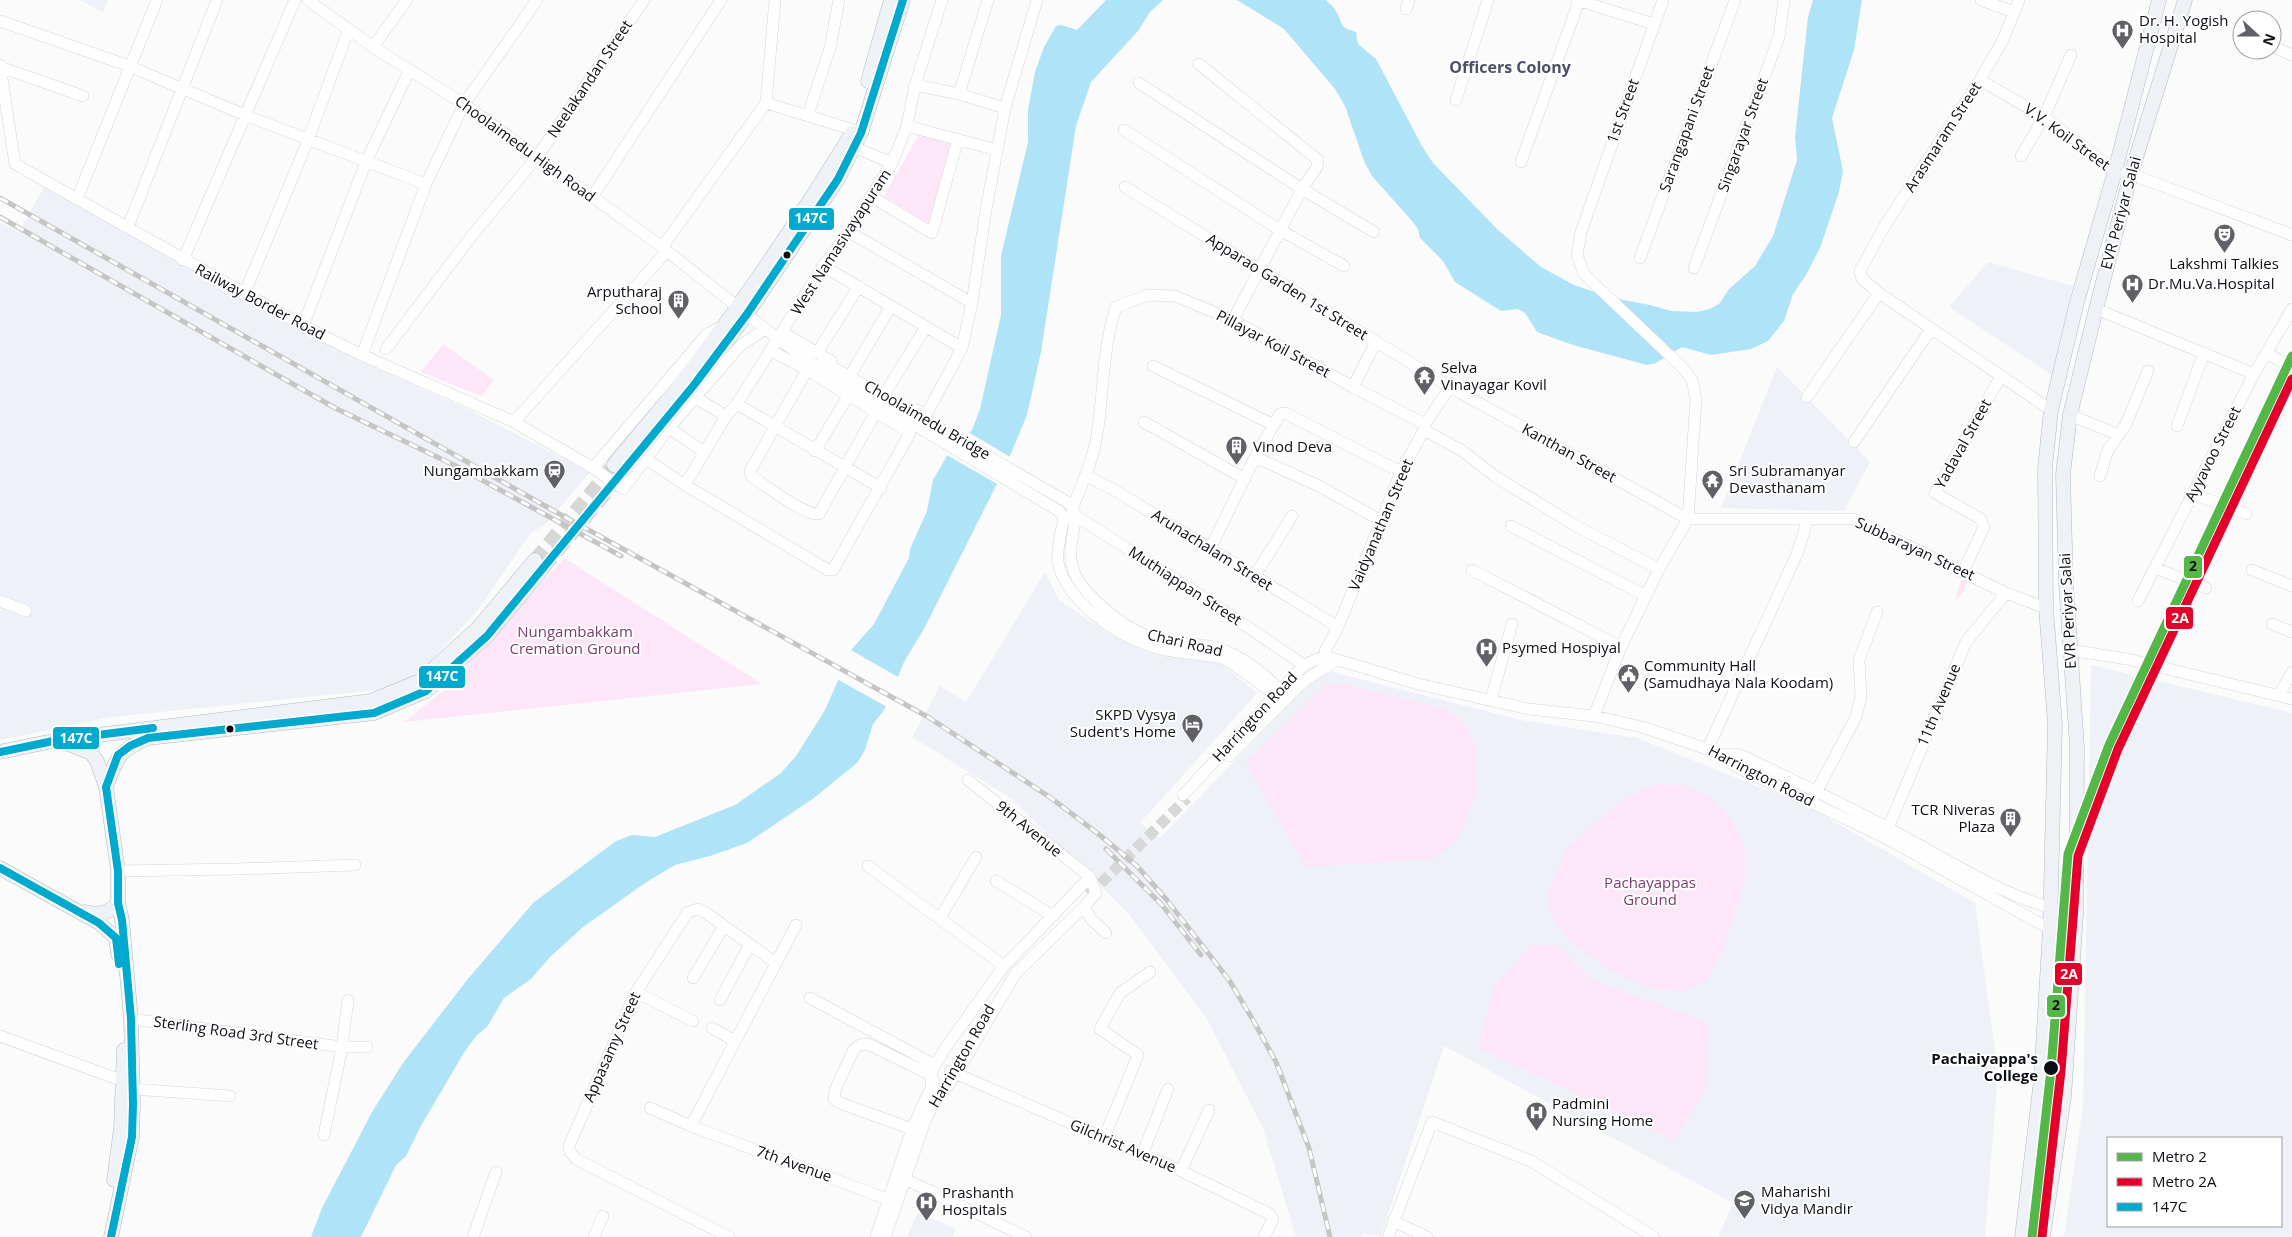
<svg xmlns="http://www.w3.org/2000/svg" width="2292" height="1237" font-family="'Open Sans',sans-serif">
	<rect width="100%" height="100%" fill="#fbfbfb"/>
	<path fill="#eff1f8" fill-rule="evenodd" d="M80,0h28l-5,13z
		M44,187l256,142 60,32 111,50 119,61 -42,50 -18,12 -53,77 -60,65 -39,14 -267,27 -111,23v-518l19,10z
		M1988,262l85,24 -21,89 -103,-68z
		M1777,367l93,95 -26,49 -123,-3z
		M1045,572l14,28 50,34 40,19 72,11 36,29 -117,130 20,15 145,-150 23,-17 193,49 116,18 172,69 166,96 23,169 -13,165h-267l15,-34 -289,-157 -63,190 -19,-2v3h-66l-33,-109 -56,-109 -78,-105 -117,-115 -100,-62 28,-51 26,16z
		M2091,665l201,48v524h-228l19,-131zM2108,1138h173v88h-173z
		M918,1212l38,17 -3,8h-46z"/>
	<path fill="#fde6f8" d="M919,134l37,11 -25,80 -47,-29z
		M443,344l51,36 -13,16 -60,-24z
		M564,558l198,126 -358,38 44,-35z
		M1969,576l-5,14 -9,12 6,-22z
		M1327,684h16l101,24 13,9 6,5 12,23 2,48 -20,47 -22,19 -129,8 -61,-104z
		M1655,784l27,1 27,10 25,27 11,26v35l-24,73 -14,25 -22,10 -32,-2 -41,-17 -42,-30 -19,-25 -3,-24 18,-44 54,-47z
		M1531,944l28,2 33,34 115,42 -1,67 -32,51 -196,-92 16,-61z"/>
	<path fill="#afe3f7" d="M1106,0h57l-13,12 -12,19 -47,51 -15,44 -35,226 -14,63 -24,57 -78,155 -21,35 -20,48 -11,14 -8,26 -8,13 -43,35 -67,45 -37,13 -35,9 -30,18 -62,44 -33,30 -19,22 -27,19 -17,29 -10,8 -12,16 -43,73 -16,32 -10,9 -35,72h-50l11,-29 50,-96 31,-49 64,-83 66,-77 83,-62 16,-6 23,2 80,-32 46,-32 15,-17 29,-46 27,-61 22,-25 35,-66 1,-9 17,-38 6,-31 15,-26 24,-24 8,-21 21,-94v-59l27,-114v-32l7,-38 9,-25 12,-21 6,-1 15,5z
		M1237,0h89c4,4 9,8 11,13 7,13 2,14 19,19l2,12 18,15 46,87 11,17 65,67 43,37 33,18 39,13 37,7 21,6 25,1 14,-3 10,-6 9,-14 26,-23 18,-30 24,-76 -2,-23 13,-120 5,-17h49l-8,50 -22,68 11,53 -4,21 -19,56 -14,27 -13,19 -9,27 -16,20 -17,8 -40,6 -29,-8 -26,16 -9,2 -74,-20 -36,-13 -12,-19 -7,-4 -17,2 -46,-29 -12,-21 -23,-23 -2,-9 -6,-8 -40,-45 -8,-15 -19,-55 -10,-17 -51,-60z"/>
	<path fill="#fbfbfb" d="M968,432l44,26 -13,27 -54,-31z
		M849,649l51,29 -13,29 -50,-28z"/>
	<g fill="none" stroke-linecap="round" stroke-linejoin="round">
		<path stroke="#d7d7d8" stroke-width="11" stroke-dasharray="11 5.5" stroke-linecap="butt" d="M1089,895l98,-97"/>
		<path stroke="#d7d7d8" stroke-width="14" stroke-dasharray="14 7" stroke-linecap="butt" d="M535,560l79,-95
			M543,568l80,-96"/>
		<defs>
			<path id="minor" d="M308,0l65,47 91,57 198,143 116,92 38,27 243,145 5,6c-2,12 -8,34 -6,45 7,37 57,73 90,83 22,8 47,9 71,12l11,5 46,33
				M1577,0l77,24
				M1981,0l33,12
				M2019,0l-16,40 -23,40 -95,145 -25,46 2,8 17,14 172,117
				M1406,9l3,-9
				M0,21l129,45 118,50 179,68
				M373,47l34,-47
				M2273,47l19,8
				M1199,64l119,96 -1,7 -15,22 -69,131
				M0,65l15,99 288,162 59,29 152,67 79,46 30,21 46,-61 71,-82 25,-17
				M0,67l83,29
				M1980,80l64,37 71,54 16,3 161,61
				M1139,83l163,106 72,43
				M915,85l44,9 46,14
				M959,94l29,-94
				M1456,100l32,-100
				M766,103l88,27
				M808,115l22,-67 9,-48
				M907,126l90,24
				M1124,130l156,100 64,36
				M854,147l38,16
				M2021,156l23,-39 27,-62
				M1521,162l58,-161
				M1125,187l325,200 238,132h165l153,74 40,15
				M592,197l129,-197
				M872,197l60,36 26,-94
				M77,199l80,-199
				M128,227l89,-227
				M849,232l123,71
				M662,247l104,-144 9,-103
				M1640,258l95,-258
				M183,260l112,-260
				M823,266l139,82
				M1694,268l85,-231 5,-37
				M244,295l64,-155 40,-109
				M2096,309l158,65
				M303,326l63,-164 43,-91
				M782,332l49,29
				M386,349l84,-111 67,-81 107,-157
				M817,353l42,-67
				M2267,353l25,15
				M362,355l64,-171 38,-80 73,-104
				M822,361l247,142c19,23 -19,51 20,91 15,16 38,35 59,42 18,7 35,6 53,9 30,3 59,23 78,45
				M1153,366l119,58
				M807,370l-57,101 1,4 4,4c13,8 50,37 64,35l57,-102
				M852,372l39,-66
				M1353,387l23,-45
				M885,393l41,-66
				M694,397l32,19
				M1807,397l72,-104
				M737,404l144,84
				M917,410l9,5 36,-67 10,-45 14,-93 19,-102 32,-108
				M2070,415l49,20
				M514,422l153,-171
				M1144,422l101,57
				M2177,426l27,-73
				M669,428l35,24
				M1424,430l37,20 35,27 80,49 83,43
				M1854,442l77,-113
				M815,451l33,-55
				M1255,457l64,29 61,34
				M646,459l39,26 143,85h5l77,-137 -103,-63 -37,-20
				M593,468l114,-134 17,-9
				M1086,476l30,15 222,136
				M2100,476l8,-26 18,-26 22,-53
				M685,485l41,-69 11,-12 86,-138 26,-34 43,-69 15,-37 8,-41 27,-85
				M2193,494l53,20
				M1073,507c9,-23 20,-47 24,-72 7,-44 5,-85 19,-128l32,-12 27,1 58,24 120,67 72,37
				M1070,516h6l118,75 110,74
				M1511,526l135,70
				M1210,549l45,-92 25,-43 5,-1 116,59
				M2155,568l51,20
				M1472,570l149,77
				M2252,570l40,16
				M1963,572l21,-45 -3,-8 -46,-26 66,-117
				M1254,577l38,-61
				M0,601l26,10
				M2138,601l116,-227 38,-65
				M2272,624l20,8
				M2070,650l57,9 165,40
				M1327,668l-2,-17 13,-24 63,-155 23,-42 1,-6 25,-37
				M2279,695l13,-23
				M1491,700l21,-76
				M1594,716l27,-69 38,-78 29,-50 8,-120 -4,-19 -9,-12 -99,-94 -7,-19 4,-23 82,-232
				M1708,748l89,-194 11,-35
				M1725,755l11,-1 11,4c48,23 96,46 143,71 59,31 120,73 186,85
				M1229,756l75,-75 28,-18
				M968,780l122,97
				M1183,795l121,-130 21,-9 93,28 111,25 65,7 48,11 83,28 7,9 11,6 141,67 166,92 25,9
				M1813,798l43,-81 5,-20 -2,-37 18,-48
				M1886,833l80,-191 40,-49
				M868,866l136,100
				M118,871l118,-2 119,-4
				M996,881l57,35
				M1084,907l7,12 15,14
				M940,918l36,-61
				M693,978l31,-52
				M636,992l57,29
				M810,998l125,67
				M720,1000l30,-56
				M131,1019l211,28h25
				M712,1028l23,13
				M0,1036l123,45
				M950,1071l231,100 89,43 3,5 -9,18
				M931,1087l1,-16 12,-21 60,-84 86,-89 6,16 -12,14 -68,66 -60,101 -10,14 -9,6
				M133,1089l97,7
				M650,1108l41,18 204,76
				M691,1126l105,-201
				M912,1129l-72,-26 -6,-4 1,-9 19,-41 6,-4 8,-1 63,31
				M324,1135l18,-88 6,-47
				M1104,1138l34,-83 -38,-26 20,-36 30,-21
				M1142,1155l26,-66
				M1181,1171l28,-61
				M905,1179l121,58
				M1393,1221l34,16
				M473,1237l23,-65
				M594,1237l9,-21
				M729,1237l-153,-78 -6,-7 -1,-6 67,-154 52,-80 10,-3 8,4 70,50
				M876,1237l36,-108 22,-48
				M885,1237l40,-116 15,-32
				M1388,1237l44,-115 99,39 123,76"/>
			<path id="major" d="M868,81l23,-81
				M614,465c24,-30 49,-58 72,-88 59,-78 115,-160 166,-244
				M623,472l71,-87 53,-71 91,-135 23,-46 42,-133
				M61,741l30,12 6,8 9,26 12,84v32l4,17 9,99 2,85 -1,33 -21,100
				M0,752l58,-12 313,-39 49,-20 58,-53 57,-68
				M106,787c12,-31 11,-35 42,-49l226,-25 52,-22 61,-55 56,-68
				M0,868l99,55 17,15 2,16
				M85,912c15,3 22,2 33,-9
				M114,1180l7,-52 3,-78
				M2022,1237l19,-157 9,-151 5,-205 -9,-116 -1,-140 6,-58 26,-108 38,-131 44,-171
				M2043,1237l21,-140 12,-183 1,-167 -11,-163 -3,-110 7,-59 26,-106 35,-135 54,-174"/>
		</defs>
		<use href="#minor" stroke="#d4d5d9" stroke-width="12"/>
		<use href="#major" stroke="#b2bac2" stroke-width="15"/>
		<use href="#minor" stroke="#fefefe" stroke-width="11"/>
		<use href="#major" stroke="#eef2f7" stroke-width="14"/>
		<defs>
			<path id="rail" d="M0,198l547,309 381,210 123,81 50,38 36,30 29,33 63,81 24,40 23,42 33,86 21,89
				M0,217l335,191 123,59 163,89
				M1106,849l56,56 39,50"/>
		</defs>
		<use href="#rail" stroke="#c5c5c5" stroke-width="5"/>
		<use href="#rail" stroke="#fff" stroke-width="3" stroke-dasharray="9" stroke-linecap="butt"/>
		<defs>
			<path id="bus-1" d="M0,752l58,-12 95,-12
				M0,868l99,55 17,15 3,26
				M111,1237l21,-100 1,-33 -2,-85 -9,-99 -4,-17v-32l-12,-84 12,-32 12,-9 18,-8 226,-25 52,-22 61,-55 207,-251 53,-71 91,-135 23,-46 42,-133"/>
		</defs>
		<use href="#bus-1" stroke="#fff" stroke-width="11"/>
		<use href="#bus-1" stroke="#00a9ce" stroke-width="8"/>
		<defs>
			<path id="metro-1" d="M2032,1237l19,-167 17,-216 41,-109 183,-389"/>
			<path id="metro-2" d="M2042,1237l19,-166 17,-215 40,-107 174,-370"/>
		</defs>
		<use href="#metro-1" stroke="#fff" stroke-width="12"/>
		<use href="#metro-2" stroke="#fff" stroke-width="12"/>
		<use href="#metro-1" stroke="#53b848" stroke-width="9"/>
		<use href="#metro-2" stroke="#e4002b" stroke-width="9"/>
	</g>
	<defs>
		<symbol id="hospital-pin" viewBox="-11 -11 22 30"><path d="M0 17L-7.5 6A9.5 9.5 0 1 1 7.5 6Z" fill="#606166" stroke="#fff"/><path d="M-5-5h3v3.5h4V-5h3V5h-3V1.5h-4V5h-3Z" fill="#fff"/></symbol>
		<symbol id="theatre-pin" viewBox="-11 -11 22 30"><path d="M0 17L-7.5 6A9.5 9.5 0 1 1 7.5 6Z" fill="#606166" stroke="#fff"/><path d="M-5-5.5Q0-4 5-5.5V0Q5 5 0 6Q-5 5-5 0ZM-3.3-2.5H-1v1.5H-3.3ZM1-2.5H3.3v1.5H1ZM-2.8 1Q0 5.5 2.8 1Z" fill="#fff"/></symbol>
		<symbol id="building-pin" viewBox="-11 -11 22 30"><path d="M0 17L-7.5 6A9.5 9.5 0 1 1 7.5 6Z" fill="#606166" stroke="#fff"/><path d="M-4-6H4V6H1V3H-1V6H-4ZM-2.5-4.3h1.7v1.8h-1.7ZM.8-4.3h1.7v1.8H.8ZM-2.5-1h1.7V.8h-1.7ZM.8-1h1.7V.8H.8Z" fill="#fff"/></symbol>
		<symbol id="temple-pin" viewBox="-11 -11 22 30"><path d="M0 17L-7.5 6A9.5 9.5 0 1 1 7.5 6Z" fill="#606166" stroke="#fff"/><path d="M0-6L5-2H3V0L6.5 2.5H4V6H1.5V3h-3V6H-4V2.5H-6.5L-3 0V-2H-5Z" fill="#fff"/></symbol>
		<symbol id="station-pin" viewBox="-11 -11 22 30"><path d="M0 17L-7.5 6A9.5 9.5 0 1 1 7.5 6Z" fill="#606166" stroke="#fff"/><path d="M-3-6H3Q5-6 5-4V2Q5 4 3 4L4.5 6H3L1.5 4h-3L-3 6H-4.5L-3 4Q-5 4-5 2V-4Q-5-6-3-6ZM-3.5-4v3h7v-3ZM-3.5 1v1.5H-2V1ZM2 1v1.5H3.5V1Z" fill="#fff"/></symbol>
		<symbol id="civic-pin" viewBox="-11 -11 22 30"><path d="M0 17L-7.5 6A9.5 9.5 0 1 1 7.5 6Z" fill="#606166" stroke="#fff"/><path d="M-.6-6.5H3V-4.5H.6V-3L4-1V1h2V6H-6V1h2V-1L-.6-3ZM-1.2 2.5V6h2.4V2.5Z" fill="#fff"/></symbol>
		<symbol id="hotel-pin" viewBox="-11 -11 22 30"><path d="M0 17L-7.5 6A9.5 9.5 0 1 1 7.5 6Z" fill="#606166" stroke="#fff"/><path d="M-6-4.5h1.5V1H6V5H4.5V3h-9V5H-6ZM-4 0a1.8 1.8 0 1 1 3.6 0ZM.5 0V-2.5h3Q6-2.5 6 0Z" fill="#fff"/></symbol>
		<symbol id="school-pin" viewBox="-11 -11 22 30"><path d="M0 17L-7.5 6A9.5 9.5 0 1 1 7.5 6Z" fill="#606166" stroke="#fff"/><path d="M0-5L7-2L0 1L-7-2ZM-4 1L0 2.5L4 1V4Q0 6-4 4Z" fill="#fff"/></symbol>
	</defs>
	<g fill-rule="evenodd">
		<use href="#hospital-pin" x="2110" y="18" width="25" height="34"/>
		<use href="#theatre-pin" x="2212" y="222" width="25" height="34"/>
		<use href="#hospital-pin" x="2120" y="272" width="25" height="34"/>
		<use href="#building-pin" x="666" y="288" width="25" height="34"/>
		<use href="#temple-pin" x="1412" y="364" width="25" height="34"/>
		<use href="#building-pin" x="1224" y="434" width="25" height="34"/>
		<use href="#station-pin" x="542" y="458" width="25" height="34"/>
		<use href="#temple-pin" x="1700" y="468" width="25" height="34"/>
		<use href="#hospital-pin" x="1474" y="636" width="25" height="34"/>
		<use href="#civic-pin" x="1616" y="662" width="25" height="34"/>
		<use href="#hotel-pin" x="1180" y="712" width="25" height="34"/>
		<use href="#building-pin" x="1998" y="806" width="25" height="34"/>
		<use href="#hospital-pin" x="1524" y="1100" width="25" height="34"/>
		<use href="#school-pin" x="1732" y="1188" width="25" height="34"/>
		<use href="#hospital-pin" x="914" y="1190" width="25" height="34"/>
	</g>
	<g fill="#0c0e15" stroke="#fff" stroke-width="2">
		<circle cx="787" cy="255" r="4.5"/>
		<circle cx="230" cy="729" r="4.5"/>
		<circle cx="2051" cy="1068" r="8"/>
	</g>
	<g text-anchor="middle" stroke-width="4" stroke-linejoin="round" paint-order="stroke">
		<g font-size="15" fill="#0c0e15" stroke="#fff" text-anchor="start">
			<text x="2139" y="26">Dr. H. Yogish<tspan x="2139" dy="17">Hospital</tspan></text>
			<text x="2224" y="269" text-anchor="middle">Lakshmi Talkies</text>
			<text x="2148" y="289">Dr.Mu.Va.Hospital</text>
			<text x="662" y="297" text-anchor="end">Arputharaj<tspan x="662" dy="17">School</tspan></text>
			<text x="1441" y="373">Selva<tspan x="1441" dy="17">Vinayagar Kovil</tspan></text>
			<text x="1253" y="452">Vinod Deva</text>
			<text x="539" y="476" text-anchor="end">Nungambakkam</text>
			<text x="1729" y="476">Sri Subramanyar<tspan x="1729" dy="17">Devasthanam</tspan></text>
			<text x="1502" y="653">Psymed Hospiyal</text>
			<text x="1644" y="671">Community Hall<tspan x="1644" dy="17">(Samudhaya Nala Koodam)</tspan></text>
			<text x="1176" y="720" text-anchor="end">SKPD Vysya<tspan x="1176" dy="17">Sudent's Home</tspan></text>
			<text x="1995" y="815" text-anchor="end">TCR Niveras<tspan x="1995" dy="17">Plaza</tspan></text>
			<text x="1552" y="1109">Padmini<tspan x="1552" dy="17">Nursing Home</tspan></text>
			<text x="1761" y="1197">Maharishi<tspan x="1761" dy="17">Vidya Mandir</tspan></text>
			<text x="942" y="1198">Prashanth<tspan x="942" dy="17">Hospitals</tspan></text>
		</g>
		<g font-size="15" fill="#0c0e15" stroke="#fff">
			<text transform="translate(590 79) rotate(-56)" y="5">Neelakandan Street</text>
			<text transform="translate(1623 111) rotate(-70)" y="5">1st Street</text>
			<text transform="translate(1687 129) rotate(-70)" y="5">Sarangapani Street</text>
			<text transform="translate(1743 135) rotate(-70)" y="5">Singarayar Street</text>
			<text transform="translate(1943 137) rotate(-57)" y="5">Arasmaram Street</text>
			<text transform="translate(2067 137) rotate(36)" y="5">V.V. Koil Street</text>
			<text transform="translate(525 149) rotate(36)" y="5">Choolaimedu High Road</text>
			<text transform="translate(2121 213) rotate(-75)" y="5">EVR Periyar Salai</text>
			<text transform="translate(841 242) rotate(-57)" y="5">West Namasivayapuram</text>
			<text transform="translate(1287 287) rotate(32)" y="5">Apparao Garden 1st Street</text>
			<text transform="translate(260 302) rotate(28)" y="5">Railway Border Road</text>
			<text transform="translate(1273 344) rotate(28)" y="5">Pillayar Koil Street</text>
			<text transform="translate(927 420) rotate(30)" y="5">Choolaimedu Bridge</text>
			<text transform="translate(1963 444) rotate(-61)" y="5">Yadaval Street</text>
			<text transform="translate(1569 453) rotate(29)" y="5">Kanthan Street</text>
			<text transform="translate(2213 454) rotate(-63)" y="5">Ayyavoo Street</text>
			<text transform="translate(1381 525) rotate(-67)" y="5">Vaidyanathan Street</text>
			<text transform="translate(1915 549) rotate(25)" y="5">Subbarayan Street</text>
			<text transform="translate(1212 550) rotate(32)" y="5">Arunachalam Street</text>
			<text transform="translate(1185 586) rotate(33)" y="5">Muthiappan Street</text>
			<text transform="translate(2068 611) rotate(-93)" y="5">EVR Periyar Salai</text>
			<text transform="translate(1185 643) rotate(13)" y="5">Chari Road</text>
			<text transform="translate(1939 705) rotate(-67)" y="5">11th Avenue</text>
			<text transform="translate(1255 717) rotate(-47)" y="5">Harrington Road</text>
			<text transform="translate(1761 776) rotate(27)" y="5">Harrington Road</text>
			<text transform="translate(1029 829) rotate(39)" y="5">9th Avenue</text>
			<text transform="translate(236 1033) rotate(8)" y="5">Sterling Road 3rd Street</text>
			<text transform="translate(612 1047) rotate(-66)" y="5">Appasamy Street</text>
			<text transform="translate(962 1056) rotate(-60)" y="5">Harrington Road</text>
			<text transform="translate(1123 1146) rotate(23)" y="5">Gilchrist Avenue</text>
			<text transform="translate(794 1164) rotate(20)" y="5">7th Avenue</text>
		</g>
		<g font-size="15" fill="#7c3b71" stroke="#fff">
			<text x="575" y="637">Nungambakkam<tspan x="575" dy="17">Cremation Ground</tspan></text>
			<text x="1650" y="888">Pachayappas<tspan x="1650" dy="17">Ground</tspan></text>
		</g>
		<g font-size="15" font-weight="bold" fill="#0c0e15" stroke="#fff" text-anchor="end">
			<text x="2038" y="1064">Pachaiyappa's<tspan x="2038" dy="17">College</tspan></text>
		</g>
		<g font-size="16" font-weight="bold" fill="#4d5064" stroke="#fff">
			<text x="1510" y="73">Officers Colony</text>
		</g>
	</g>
	<g stroke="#fff" stroke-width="2">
		<rect x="788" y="207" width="47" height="24" rx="5" fill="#00a9ce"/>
		<rect x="2183" y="555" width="20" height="24" rx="5" fill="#53b848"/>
		<rect x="2165" y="606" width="29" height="24" rx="5" fill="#e4002b"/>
		<rect x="418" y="665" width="48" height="24" rx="5" fill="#00a9ce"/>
		<rect x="52" y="726" width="48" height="24" rx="5" fill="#00a9ce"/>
		<rect x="2054" y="962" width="29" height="24" rx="5" fill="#e4002b"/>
		<rect x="2046" y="994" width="20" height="24" rx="5" fill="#53b848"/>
	</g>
	<g font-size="14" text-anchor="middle" font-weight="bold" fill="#fff">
		<text x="811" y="223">147C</text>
		<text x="2180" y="623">2A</text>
		<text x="442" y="681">147C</text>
		<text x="76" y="743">147C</text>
		<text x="2069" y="979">2A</text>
	</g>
	<g font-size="14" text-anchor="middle" font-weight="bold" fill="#111">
		<text x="2193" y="571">2</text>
		<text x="2056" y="1010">2</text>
	</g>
	<rect x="2107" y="1137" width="175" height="90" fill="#ffffff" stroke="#9e9fa1"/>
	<rect x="2117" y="1153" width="25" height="8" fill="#53b848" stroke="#9e9fa1"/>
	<text x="2152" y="1162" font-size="15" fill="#0c0e15">Metro 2</text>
	<rect x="2117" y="1178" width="25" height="8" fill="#e4002b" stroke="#9e9fa1"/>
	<text x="2152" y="1187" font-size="15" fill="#0c0e15">Metro 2A</text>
	<rect x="2117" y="1203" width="25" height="8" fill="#00a9ce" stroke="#9e9fa1"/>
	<text x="2152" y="1212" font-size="15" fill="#0c0e15">147C</text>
	<g transform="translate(2257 35) rotate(111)"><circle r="24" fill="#ffffff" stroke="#9e9fa1"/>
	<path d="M0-4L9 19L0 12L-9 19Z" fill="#606166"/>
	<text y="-8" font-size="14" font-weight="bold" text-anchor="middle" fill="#0c0e15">N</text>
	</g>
</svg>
